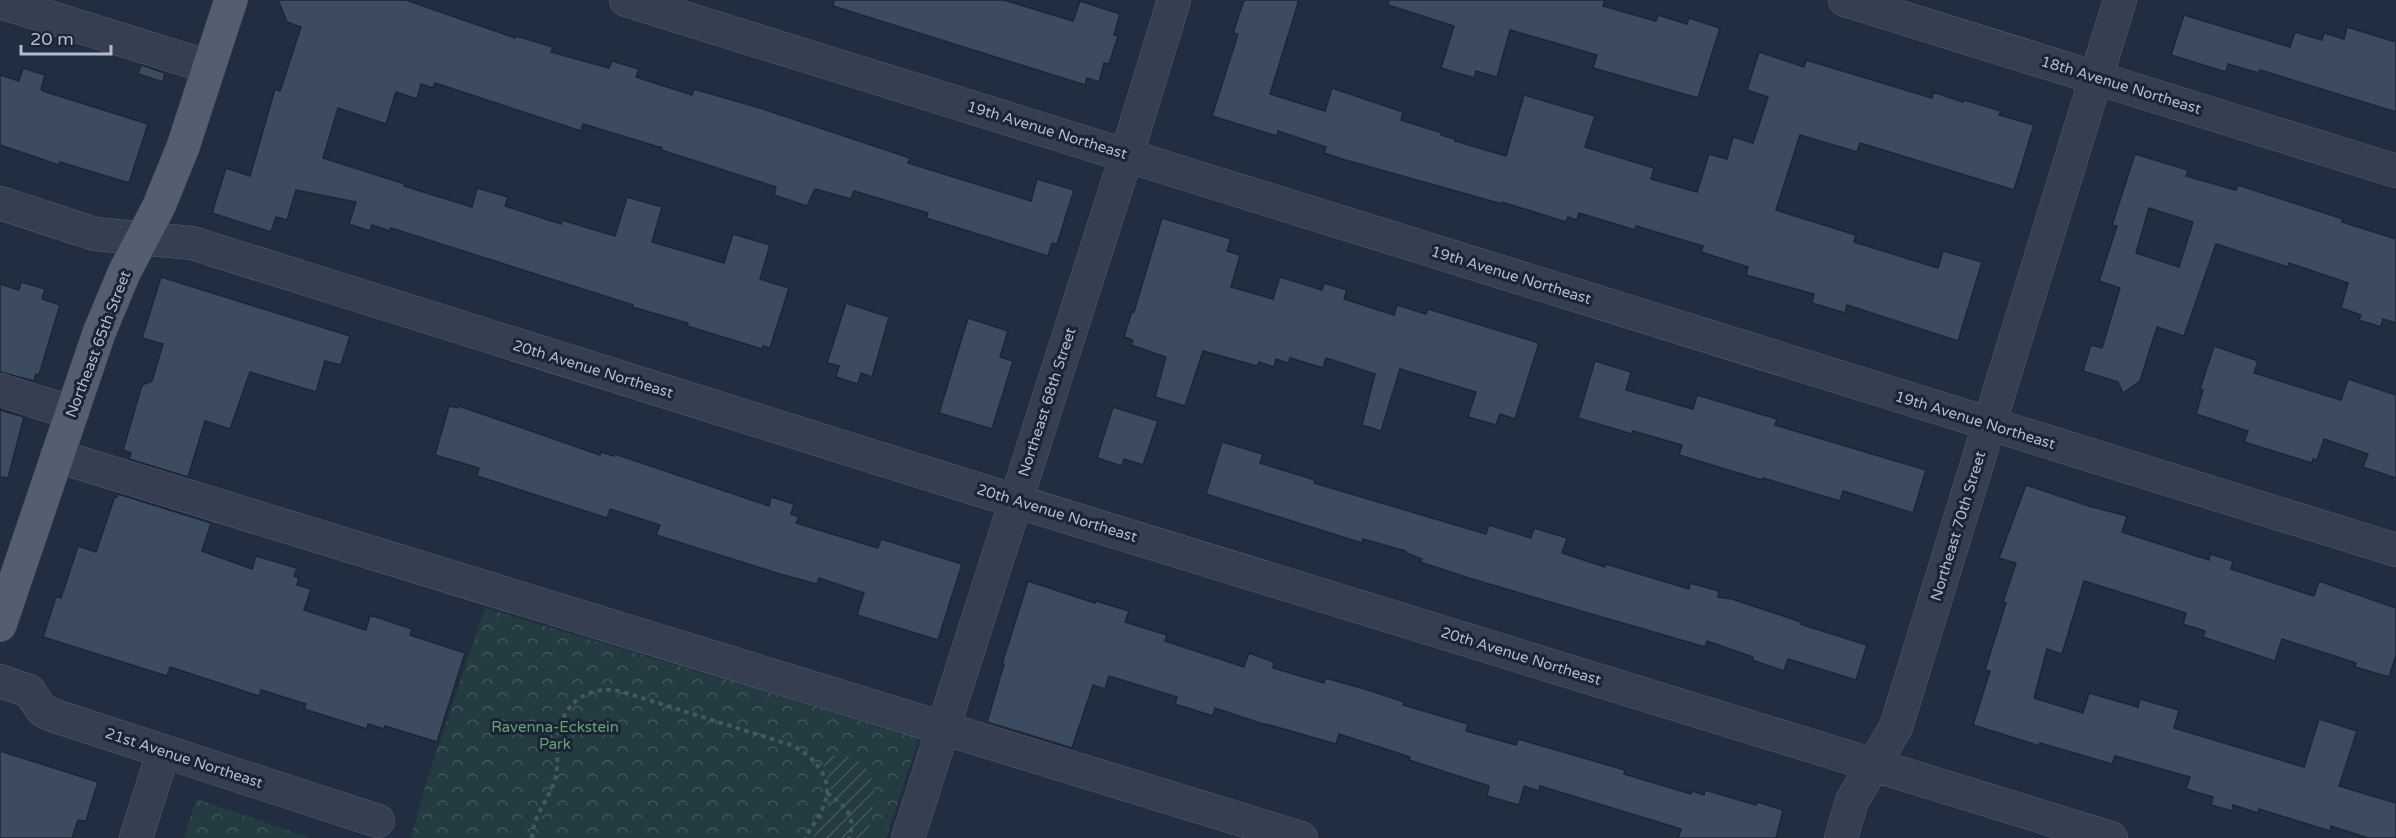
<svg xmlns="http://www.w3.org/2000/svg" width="2396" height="838" font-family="'Varela Round',sans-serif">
	<defs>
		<pattern id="park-crowns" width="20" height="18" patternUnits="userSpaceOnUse" patternTransform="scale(1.5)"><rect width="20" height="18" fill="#243c41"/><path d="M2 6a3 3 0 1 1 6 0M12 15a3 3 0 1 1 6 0" fill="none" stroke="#41565b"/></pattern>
		<pattern id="garden-furrows" width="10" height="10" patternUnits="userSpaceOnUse" patternTransform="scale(1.5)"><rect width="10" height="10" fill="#243c41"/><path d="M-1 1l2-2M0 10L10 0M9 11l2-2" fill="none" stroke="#41565b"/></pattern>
	</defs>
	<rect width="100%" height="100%" fill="#212d40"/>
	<path fill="url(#park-crowns)" d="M485,608l434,130 -33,100h-475l16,-58z
		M196,799l115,39h-127z"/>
	<path fill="url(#garden-furrows)" d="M842,754c44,14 32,47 25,84h-54c17,-31 27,-43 8,-77l5,-4z"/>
	<path fill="#3d4b60" stroke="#1d2637" stroke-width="1.5" fill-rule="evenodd" d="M278,0h128l109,38 1,-2 37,11 -2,5 58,16 3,-7 27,8 -3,8 56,18 2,-6 66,19 150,50 -2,5 123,38 6,-22 37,11 -17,54 -5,-1 -4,13 -122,-38 2,-5 -74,-22 -3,8 -36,-10 -8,17 -33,-11 2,-8 -115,-37 1,-2 -79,-24 -2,7 -146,-48 -2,5 -12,-4 -4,15 -21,-7 -10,32 -48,-16 -15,50 82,26 -1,2 68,21 5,-19 31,9 -3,9 56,18 1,-4 53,16 12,-39 35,10 -10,35 72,21 9,-29 37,11 -10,34 29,9 -19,60 -7,-2 -1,3 -75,-23 1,-3 -56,-16 1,-2 -242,-77 -1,3 -18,-6 -2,6 -21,-7 7,-22 -60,-12 -9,30 -11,-3 -5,15 -59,-19 14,-45 24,8 25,-87 5,2 21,-64 -14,-5z
		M834,0h170l69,21 7,-20 40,13 -6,21 4,1 -9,28 -5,-1 -5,19 -12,-4 -2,7 -252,-79z
		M1244,0h55l-29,94 55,17 7,-23 71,24 -2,8 41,13 -1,2 14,4v2l51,15 18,-61 71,21 -10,31 69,21 -3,11 46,13 12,-38 18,5 6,-22 20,6 15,-46 -21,-7 12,-38 45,15 2,-7 126,38 1,-6 30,10 1,-2 37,11 -2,4 35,10 -20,65 -154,-47 -3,9 -57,-17 -24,75 80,25 -2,7 84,26 5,-17 39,11 -24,79 -111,-36 -2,8 -33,-10 2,-9 -68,-19 2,-8 -47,-15 2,-6 -67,-20 -1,4 -56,-17 -2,7 -9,-3 -2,5 -64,-20v2l-160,-45 -18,-6 2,-6 -48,-16 -1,5 -65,-20 26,-82 -5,-1z
		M1389,0h216l-2,6 53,15 2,-6 29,9 2,-6 31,10 -22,70 -105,-30 4,-13 -87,-25 -13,47 -21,-6 -2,7 -33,-10 13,-42 -66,-21z
		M2184,15l106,32 5,-15 27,8 2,-7 20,6 3,-12 49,15v70l-136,-42 -1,3 -31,-9 -2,8 -55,-17z
		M141,65l24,8 -2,9 -25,-8z
		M23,68l22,7 -4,14 2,2 105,33 -19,59 -69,-21 -1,3 -59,-20v-70l19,6z
		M2135,154l53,16 -2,6 50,14 2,-5 105,34 -1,3 54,17v84l-13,-4 -2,8 -22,-7 2,-5 -20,-7 7,-25 -59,-20 -1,4 -72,-23 -32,92 -27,-9 -17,54 -17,12 -5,-11 -35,-11 8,-26 11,3 18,-60 -21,-7 18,-55 -5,-1zM2149,208l44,14 -14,45 -43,-14z
		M1162,218l69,21 -4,12 13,4 -9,32 42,12 7,-22 42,13 2,-7 23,7 -3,9 50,16 3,-10 29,9 2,-5 111,34 -24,76 -15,-5 -4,11 -28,-8 8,-25 -76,-23 -19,62 -19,-6 13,-51 -49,-16 -3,10 -33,-10 -2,5 -12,-4 -2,8 -15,-5 -2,4 -54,-15 -18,55 -30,-9 11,-40 -35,-12 2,-5 -9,-3 8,-26 2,1z
		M161,277l189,59 -9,29 -16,-4 -9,31 -66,-20 -20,57 -25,-8 -17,56 -59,-18 2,-6 -8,-3 19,-65 10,-4 11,-37 -21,-6z
		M21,282l24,7 -3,10 18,6 -21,70 -3,-1 -2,7 -34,-9v-88l19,6z
		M846,303l43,14 -17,60 -11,-4 -3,11 -22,-7 3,-11 -12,-3z
		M968,318l40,13 -8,26 13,4 -21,68 -53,-16z
		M2214,346l44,15 -4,12 87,27 7,-21 48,16v83l-33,-11 5,-13 -44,-15 -7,21 -4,-1 -1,4 -68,-21 4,-11 -52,-17 7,-24 -3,-1z
		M1595,361l36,11 -5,18 67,19 4,-14 80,24 -2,6 151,45 -13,43 -70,-22 -3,10 -77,-23 -1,2 -27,-8 -56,-17 3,-10 -49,-14 -1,3 -54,-16z
		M449,406l9,2 1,-2 141,49 1,-3 13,4 1,-2 154,52 2,-9 23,7 -3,10 8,3 -3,6 82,25 3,-9 81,25 -24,76 -81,-25 7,-22 -45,-15 -2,6 -37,-10 -124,-39 4,-10 -50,-16 -3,9 -130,-42 2,-8 -44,-13z
		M1113,407l45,14 -15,44 -19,-6 -2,7 -25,-8z
		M0,410l24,7 -16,61 -8,-1z
		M1222,442l41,12 -3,9 55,17 -1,3 172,51 3,-9 42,13 3,-10 33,10 -5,15 43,14 1,-3 83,25 1,-6 29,8 -1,6 14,2 69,23 -1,2 67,21 -11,35 -68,-21 -4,12 -32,-11 1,-3 -46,-16 -2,6 -233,-68 -52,-17 2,-3 -16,-6v-2l-43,-12 -1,4 -156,-49z
		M2026,485l63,21 38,10 -5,16 87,28 1,-6 23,7 -2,8 83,27 5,-15 77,27v47l-7,22 -34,-10 1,-4 -74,-24 -7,22 -72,-24 2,-6 -22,-7 3,-11 -102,-32 -22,73 -15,-5 -13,49 49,15 6,-20 49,14 2,-8 39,11 -5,18 130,39 15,-48 38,12 -18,55 57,17v35h-28l-37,-12 -1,5 -71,-22 -1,4 -25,-8 -1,6 -21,-6 2,-8 -27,-8 4,-12 -75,-21 -3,8 -72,-21v3l-67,-21 17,-54 -5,-1 21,-67 -3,-1 13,-39 -17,-5z
		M118,494l93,29 -9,28 50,18 4,-13 41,12 -3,8 5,2 -2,7 14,4 -7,21 62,20 4,-15 42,14 -2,6 55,18 -28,89 -52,-16 -1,3 -16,-5 -1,5 -63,-20 2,-5 -45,-14 -2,6 -89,-29 -3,9 -124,-39 13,-40 5,1 17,-52 18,6 19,-56 2,1z
		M1028,581l67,22 1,-2 33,10 -4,11 42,13 -2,6 79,26 5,-14 25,9 -1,6 51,15 1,-5 40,11 39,13 -1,3 65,19 -2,7 50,14 2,-6 107,31 -1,4 67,20 1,-3 12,4 1,-5 51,15 1,-3 26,8 -7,28h-98l3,-9 -141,-43 -1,5 -15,-5 -5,19 -32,-9 2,-10 -80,-26 1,-3 -71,-23 -3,10 -70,-20v1l-51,-17 -2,8 -38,-12 2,-7 -68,-21 -4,13 -12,-4 -21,63 -85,-26 17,-58h-2z
		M0,751l98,31 -12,39 -8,-1 -6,18h-72z"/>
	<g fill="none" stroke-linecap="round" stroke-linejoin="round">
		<defs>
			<path id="minor" d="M626,0l1770,550
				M1845,0l551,171
				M0,2l209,65
				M0,203l95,31 97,9 791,248 1128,347
				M0,390l72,23
				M57,456l1244,382
				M0,681l29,10 13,19 10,5 326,106
				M136,838l27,-85
				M908,838l219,-684 47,-154
				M1841,838l11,-37 44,-74 224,-727"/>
			<path id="major" d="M0,625l99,-292 25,-60 35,-67 24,-59 48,-147"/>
		</defs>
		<use href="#minor" stroke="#545d6e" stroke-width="34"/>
		<use href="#major" stroke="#3f4859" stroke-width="34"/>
		<path stroke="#42595e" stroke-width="4" stroke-dasharray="4.5 4.5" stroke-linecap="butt" d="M827,793c17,12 30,22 22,45
			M532,838c1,-23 17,-38 23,-59 5,-18 0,-38 6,-55 9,-28 35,-39 62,-32l168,53c23,11 44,34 33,60 -4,12 -13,22 -19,33"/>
		<use href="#minor" stroke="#363f50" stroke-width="33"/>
		<use href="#major" stroke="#545e70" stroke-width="33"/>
	</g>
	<g text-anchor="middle" stroke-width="6" stroke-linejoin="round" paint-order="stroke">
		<g font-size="15" fill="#b2bacb" stroke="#1b2435">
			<text transform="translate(2121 85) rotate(17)" y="5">18th Avenue Northeast</text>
			<text transform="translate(1047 130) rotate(17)" y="5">19th Avenue Northeast</text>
			<text transform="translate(1511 275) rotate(17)" y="5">19th Avenue Northeast</text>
			<text transform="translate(98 344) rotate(-69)" y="5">Northeast 65th Street</text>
			<text transform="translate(593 369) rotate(17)" y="5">20th Avenue Northeast</text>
			<text transform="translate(1047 402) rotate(-72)" y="5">Northeast 68th Street</text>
			<text transform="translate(1975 420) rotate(17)" y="5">19th Avenue Northeast</text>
			<text transform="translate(1057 513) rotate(17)" y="5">20th Avenue Northeast</text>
			<text transform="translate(1958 526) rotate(-73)" y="5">Northeast 70th Street</text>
			<text transform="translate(1521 656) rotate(17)" y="5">20th Avenue Northeast</text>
			<text transform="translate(184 758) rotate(18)" y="5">21st Avenue Northeast</text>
		</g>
		<g font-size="15" fill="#669e76" stroke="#1b2435">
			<text x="555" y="732">Ravenna-Eckstein<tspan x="555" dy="17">Park</tspan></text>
		</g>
	</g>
	<path d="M21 45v9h90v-9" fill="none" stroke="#b2bacb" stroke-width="3"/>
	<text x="30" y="45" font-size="18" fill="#b2bacb" stroke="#1b2435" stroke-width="4.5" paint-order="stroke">20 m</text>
</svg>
